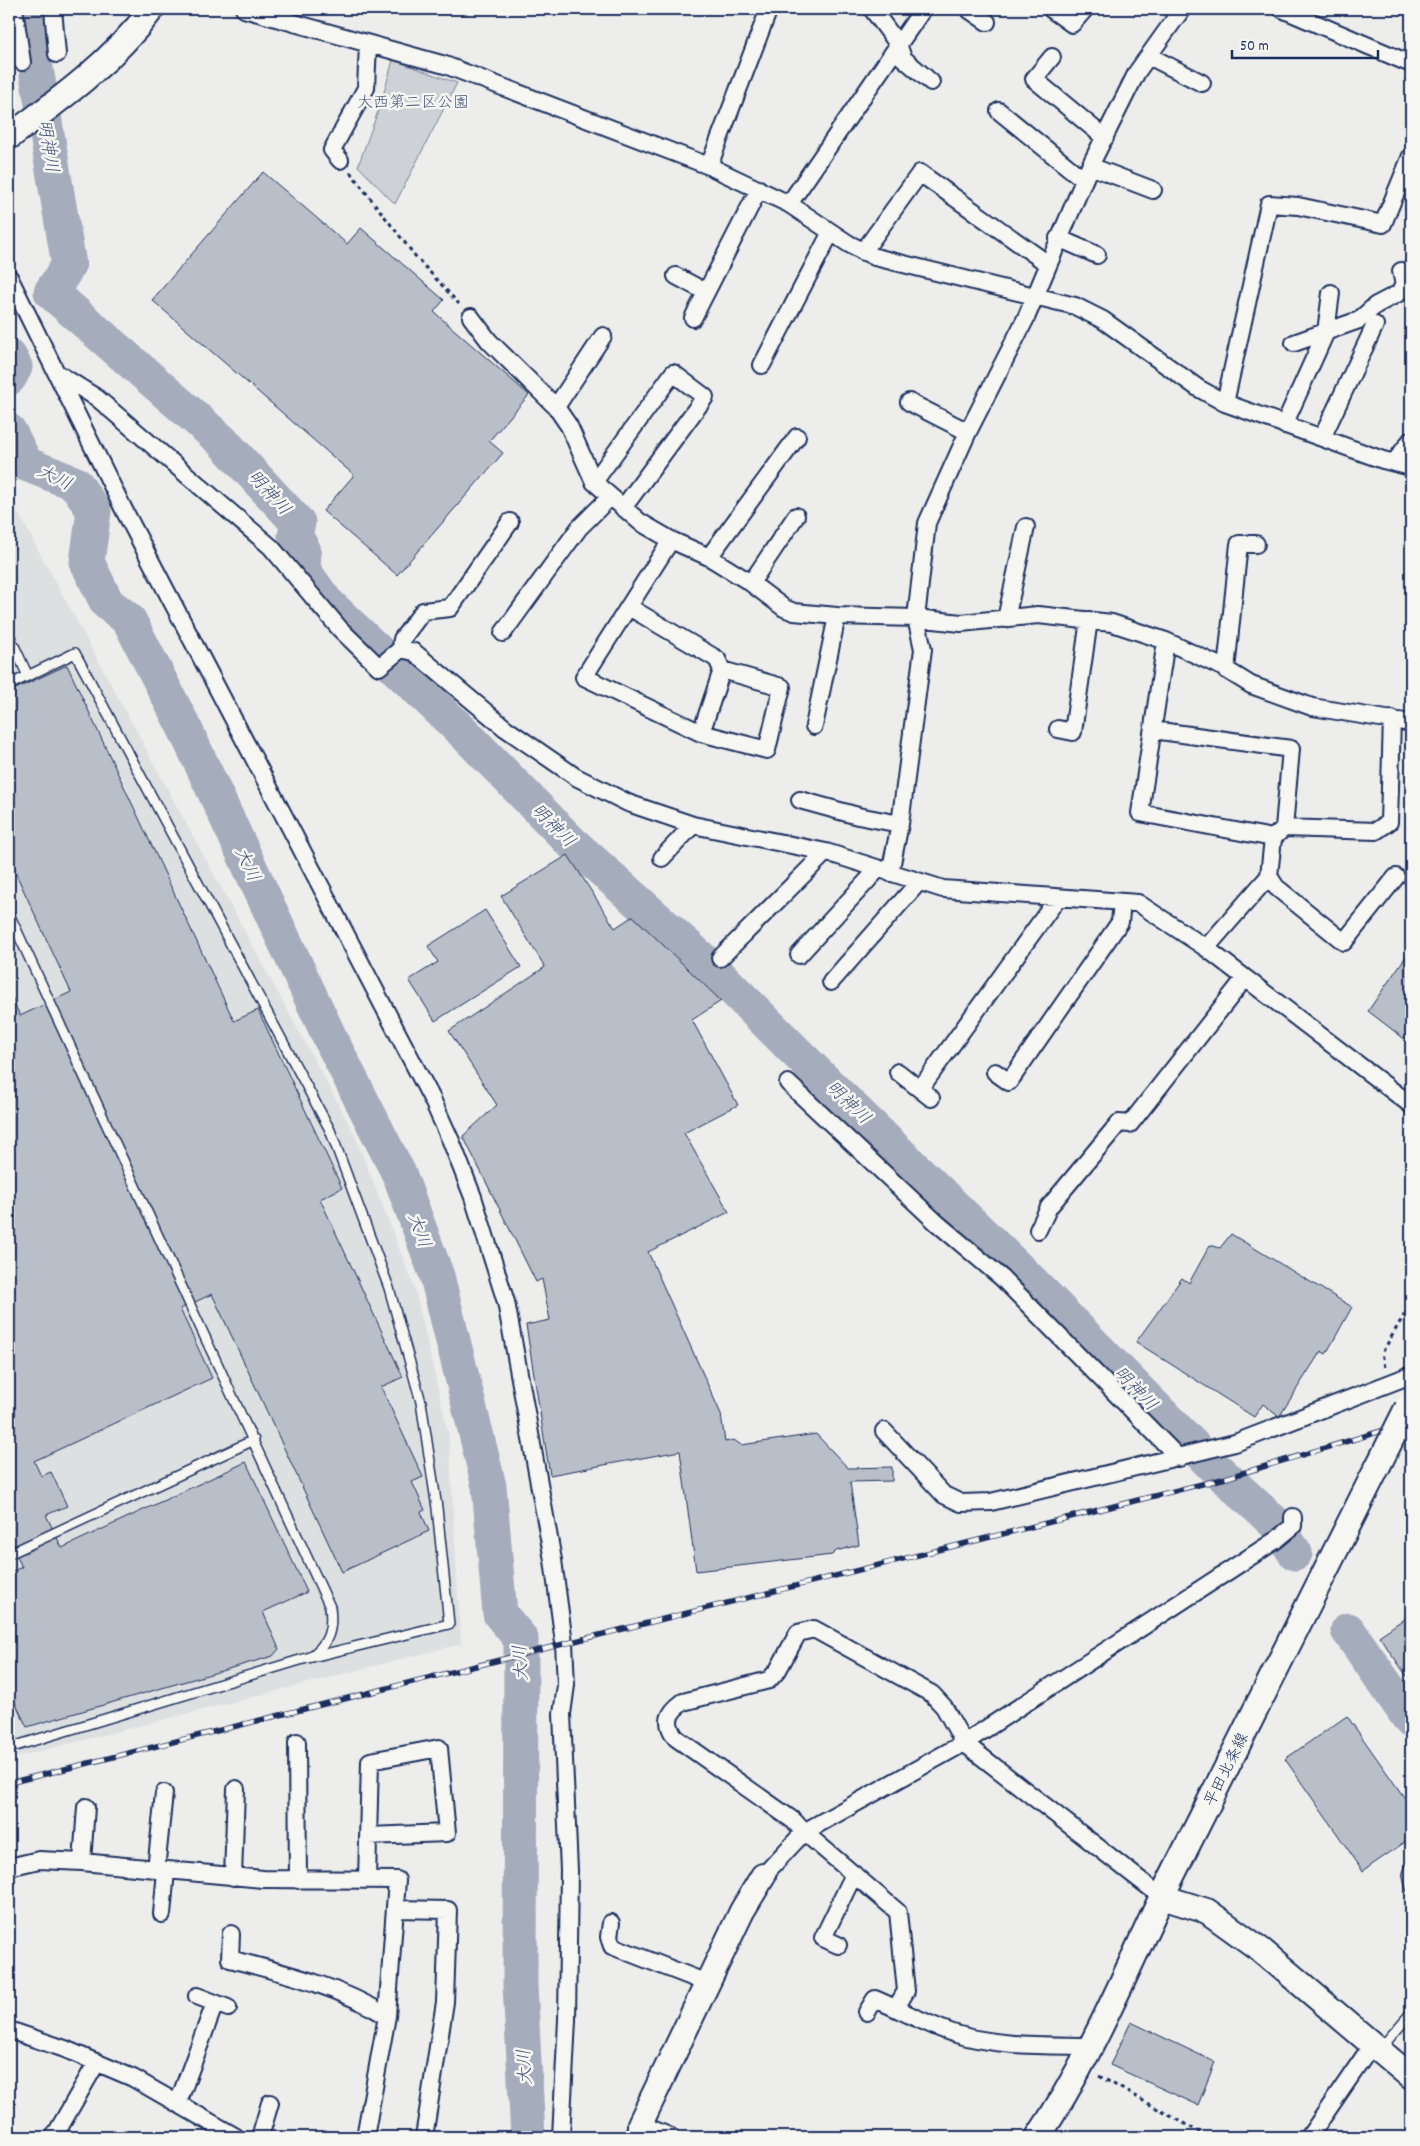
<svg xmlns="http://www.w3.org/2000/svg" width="1420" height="2146" font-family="Dekko,'Klee One',sans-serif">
	<rect width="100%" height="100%" fill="#edeeec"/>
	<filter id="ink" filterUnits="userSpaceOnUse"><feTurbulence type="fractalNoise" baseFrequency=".02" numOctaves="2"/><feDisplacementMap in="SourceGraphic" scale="10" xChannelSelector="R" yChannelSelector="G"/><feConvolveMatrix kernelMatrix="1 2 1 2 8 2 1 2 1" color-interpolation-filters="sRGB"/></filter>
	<g filter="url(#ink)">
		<path fill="#dde0e1" d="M9,496l345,637 61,156 34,147 12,208 -452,115z"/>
		<path fill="#ced2d7" stroke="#74809a" d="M393,60l64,23 -62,121 -37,-38 23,-63z"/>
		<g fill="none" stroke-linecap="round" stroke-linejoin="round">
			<path stroke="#a5acbc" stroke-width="35" d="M26,9l43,256 -18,27 172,150 75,81 -3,13 9,15 -1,19 23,32 138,131 107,109 141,126 111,111 208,202 182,185 62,57 20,30
				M9,356l6,11 -6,11
				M9,431l17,33 50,20 18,27 -7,51 20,41 22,17 56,109 145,309 70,138 37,100 52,210 11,128 21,25 -1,346 8,152
				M1348,1630l63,91"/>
		</g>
		<path fill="#b9bfc8" stroke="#1b2f5e" d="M263,172l84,72 14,-16 83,72 -10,12 95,83 -40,46 14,12 -106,122 -74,-64 31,-36 -202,-175z
			M67,665l167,356 24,-11 84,178 -22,11 83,178 -22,10 42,90 -11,5 13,28 -4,2 8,19 -87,41 -130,-278 -32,15 32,69 -178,83 7,15 10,-4 16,34 -21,9 16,33 184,-86 61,130 -44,20 16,37 -6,7 -246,71 -18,-37v-117l13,-6 -13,-27v-549l11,25 51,-24 -62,-133v-167z
			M568,855l47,73 18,-12 88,85 -29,19 46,85 -54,28 45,79 -81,40 73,162 4,28 9,-2 7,5 75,-11 32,34 44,-1v14l-42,1 9,63 -23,6 -4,4 -136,16 -16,-120 -130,24 -24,-150 24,-5 -8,-41 -6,3 -73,-146 34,-31 -48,-74 96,-64 -44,-71z
			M485,910l36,57 -86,54 -26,-41 29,-18 -10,-16z
			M1411,949v95l-43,-33z
			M1231,1234l121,73 -26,47 -5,-3 -42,66 -16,-13 -9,13 -118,-75 46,-64 7,5 21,-38 10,3z
			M1411,1614v68l-32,-46z
			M1347,1716l64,91v31l-48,33 -78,-112z
			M1131,2022l84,40 -17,43 -88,-40z"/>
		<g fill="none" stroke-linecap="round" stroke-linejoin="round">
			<defs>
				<path id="lane" d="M9,635l19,41
					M9,685l66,-32 255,477 59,158 32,114 16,106 12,116 -145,35
					M9,914l321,693c3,22 -1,37 -20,50l-301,91
					M9,1554l245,-114
					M1411,1866l-3,9 3,13
					M1380,2049l31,-36"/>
				<path id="street" d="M14,9l8,53
					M53,9l4,45
					M244,9l201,56 264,101 80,38 60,40 26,13 200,49 28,14 95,68 27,15 158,57 28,7
					M872,9l26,35 5,14 28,24
					M968,9l19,13
					M1051,9l21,15 13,-15
					M1282,9l129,55
					M1149,56l53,27
					M1052,57l-18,22 71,59
					M999,111l85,69
					M340,160l-8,-10 34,-62 2,-44
					M709,166l60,-157
					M1090,166l63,24
					M789,204l134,-195
					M1058,238l39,17
					M863,252l57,-79 128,91
					M676,276l30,16
					M9,277l115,233 308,589 19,42 22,56 33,105 47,258 11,83 2,42 -4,29 7,156 -2,150 -6,117
					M471,317l18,24 67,66 13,19 25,56 46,40 31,18 38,17 42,26 33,25 10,4 43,4 79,2 45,5 77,-8 74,8 54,18 56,26 29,18 61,22 99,16
					M693,318l66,-129
					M1294,343l65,-23 17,-15 23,-12 5,-8 -3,-14
					M762,365l69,-133
					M57,373l40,25 174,149 69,82 39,38 22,-18 13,3 91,76 71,49 52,26 65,22 133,27 117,37 195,14 68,45 205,157
					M909,402l59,30
					M1225,403l44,-199 29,2 85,18 28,-68
					M556,407l47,-71
					M1284,425l42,-93 5,-39
					M1322,438l53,-113
					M1394,463l17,-23
					M594,482l79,-109 32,24 -82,111
					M709,557l88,-120
					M751,583l45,-67
					M629,607l88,52 5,11 -21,63 -117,-56 87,-137
					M1006,619l20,-92
					M503,633l76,-105 31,-31
					M1166,641l-26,172 133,25 -4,38 -63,72
					M401,649l1,-10 21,-28 27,-3 60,-86
					M1226,670l13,-126h17
					M814,726l23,-110
					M1058,729l15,3 16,-112
					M1153,730l138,19 -7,79 -11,10
					M701,733l66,17 15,-63 -60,-17
					M800,800l58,16 42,8
					M1284,828l92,3 13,-9 3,-103
					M662,858l31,-33
					M890,873l10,-49 23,-175 -7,-31 11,-95 41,-91 58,-114 64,-152 47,-94 45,-63
					M1269,876l7,11 68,55 52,-65
					M799,955l79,-86
					M720,958l106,-106
					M831,982l87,-99
					M898,1072l33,26
					M995,1072l14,10 111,-160 2,-19
					M788,1083l149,140 65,55 177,180
					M920,1089l137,-190
					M1038,1230l11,-23 70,-84 11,1 115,-146
					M884,1431l60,64 17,8 30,-1 244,-59 176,-68
					M297,1742l1,138
					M82,1862l4,-55
					M9,1867l30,-7 43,2 181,17 134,1 -10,136 -22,121
					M156,1870l8,-77
					M763,1876l41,-44 160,-89 198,154
					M233,1877l3,-88
					M367,1880l3,-119 69,-13 8,85 -79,3
					M395,1909l53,1 -3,92 -21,135
					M162,1914l4,-43
					M611,1923l-2,14 3,9 95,37
					M231,1934l-1,25c54,14 109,27 157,57
					M838,1945l-15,-7 31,-64
					M197,1996l31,12
					M896,2008l10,-17 -8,-79 -94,-80 -10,-11 -118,-83c-12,-16 -8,-25 7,-36l86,-22 9,-10 20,-37 16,-4 118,65 12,13 20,36 312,-203 17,-14v-9
					M867,2012l8,-13c26,11 54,27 81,35 43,13 90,11 135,12
					M9,2030l56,19 68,29 103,59
					M178,2103l37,-100
					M54,2137l43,-75
					M260,2137l10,-34
					M631,2137l9,-13 31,13
					M1309,2137l63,-92"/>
				<path id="secondary" d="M9,137c52,-38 104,-76 143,-128
					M1162,1897l45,14 54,39 150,127
					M640,2124l102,-213 21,-35
					M1038,2137c54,-80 89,-169 131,-255 69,-140 139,-278 209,-416"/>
			</defs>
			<use href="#lane" stroke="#1b2f5e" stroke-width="12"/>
			<use href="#street" stroke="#1b2f5e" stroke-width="20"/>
			<use href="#secondary" stroke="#1b2f5e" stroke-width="28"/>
			<path stroke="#1b2f5e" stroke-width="3" stroke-dasharray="4 4" stroke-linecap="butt" d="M350,172l66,85 43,47
				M1385,1367l-3,-14 29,-50
				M1099,2076l109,61"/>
			<use href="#lane" stroke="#f6f6f2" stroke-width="9"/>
			<use href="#street" stroke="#f6f6f2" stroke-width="16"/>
			<use href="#secondary" stroke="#f6f6f2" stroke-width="24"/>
			<defs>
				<path id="rail" d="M9,1783l1217,-305 185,-56"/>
			</defs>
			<use href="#rail" stroke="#1b2f5e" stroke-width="5.5"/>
			<use href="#rail" stroke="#f6f6f2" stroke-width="4" stroke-dasharray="11" stroke-linecap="butt"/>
			<defs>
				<path id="secondary-bridge" d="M1378,1466l29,-58"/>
			</defs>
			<use href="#secondary-bridge" stroke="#1b2f5e" stroke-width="28" stroke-linecap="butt"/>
			<use href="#secondary-bridge" stroke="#f6f6f2" stroke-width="24"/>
		</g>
	</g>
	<g text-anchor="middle" stroke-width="5" stroke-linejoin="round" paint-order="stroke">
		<g font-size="16" fill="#48587c" stroke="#f6f6f2">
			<text x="413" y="107">大西第二区公園</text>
		</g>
		<g font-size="16" fill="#1b2f5e" stroke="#f6f6f2">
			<text transform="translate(1225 1769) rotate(-64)" y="6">平田北条線</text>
		</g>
		<g font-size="18" font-style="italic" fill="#44547a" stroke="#f6f6f2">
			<text transform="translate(49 146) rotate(81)" y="6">明神川</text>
			<text transform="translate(55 477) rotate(26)" y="6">大川</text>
			<text transform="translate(270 492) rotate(48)" y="6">明神川</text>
			<text transform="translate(554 825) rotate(45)" y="6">明神川</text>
			<text transform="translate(248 864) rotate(65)" y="6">大川</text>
			<text transform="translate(849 1102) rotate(44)" y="6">明神川</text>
			<text transform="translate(420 1230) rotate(70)" y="6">大川</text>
			<text transform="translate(1136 1388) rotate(46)" y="6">明神川</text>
			<text transform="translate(520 1663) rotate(-93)" y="6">大川</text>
			<text transform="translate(524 2067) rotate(-93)" y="6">大川</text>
		</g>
	</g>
	<rect width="1420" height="2146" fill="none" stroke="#f6f6f2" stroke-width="30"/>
	<rect x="15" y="15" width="1390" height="2116" fill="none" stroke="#1b2f5e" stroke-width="2" filter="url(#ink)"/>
	<path d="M1232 50v8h146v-8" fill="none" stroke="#1b2f5e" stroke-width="2.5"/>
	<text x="1240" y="50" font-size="15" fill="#1b2f5e" stroke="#f6f6f2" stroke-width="4" paint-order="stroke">50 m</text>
</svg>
